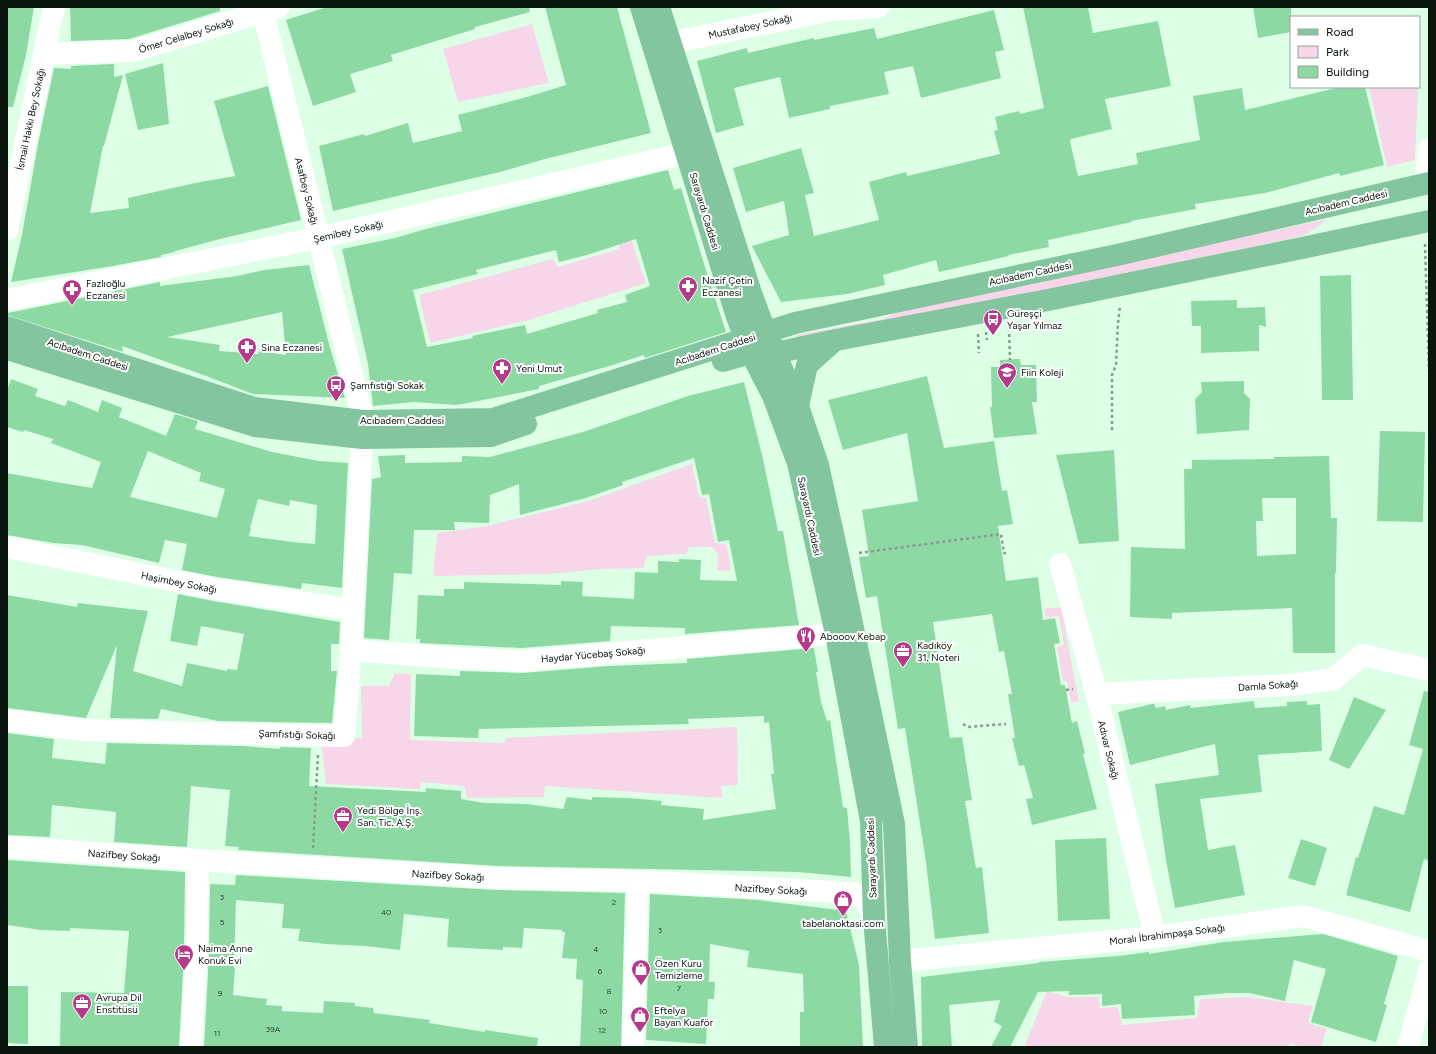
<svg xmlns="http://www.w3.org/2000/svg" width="1436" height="1054" font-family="Figtree,sans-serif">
	<rect width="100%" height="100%" fill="#dcffe5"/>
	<path fill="#f8d6e9" d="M532,24l17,59 -91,19 -15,-53z
		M1369,87h49l-3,73 -28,7z
		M1328,219l-23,16 -21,5 -325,68 -163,30v-3l87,-16 20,-10z
		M630,236l16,47 -117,37 -99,23 -11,-48 134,-36 5,8 61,-18v-10z
		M692,464l7,33 7,1 9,45 11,1 5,26 -14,1 1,-16 -6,-8h-23l-3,7 -39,2 -4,12 -43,1 -50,5 -117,2 4,-43 50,-7 101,-25z
		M1061,607l18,94 -8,2 -4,-22h-4l-6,-34 7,-2 -5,-29 -13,2 -2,-9z
		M395,673l16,1 -1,66 95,3v-5l232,-11 1,58 -17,1 1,12 -177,-12 -1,11 -77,1 -3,-12 -43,-4 -1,7 -94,-5 -5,-43 41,-3 -1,-52h28z
		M1047,991l20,6h32l1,11 18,-1 4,18 75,-7 3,-19 49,-2 64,9 -5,17 19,6 -6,18h-21l-10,-4 -2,4h-42l-4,-1 -1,1h-212l-4,-2z"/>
	<path fill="#8cd9a4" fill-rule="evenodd" d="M7,7h27l-8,48 -13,52h-6z
		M70,7h150v4l-91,28 -58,2z
		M327,7h202l1,5 -55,15v2l-84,26 2,6 -43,13 6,18 -43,14 -27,-86z
		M545,7h72l34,126 -106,26 -45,13 -167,39 -14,-65 45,-12 1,2 43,-13 5,20 49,-12 -4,-16 69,-18 39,-12z
		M1023,7h65l5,26 65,-12 13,65 -66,13 7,30 -41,10 -1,2 8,35 60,-12 -2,-11 64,-13 -7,-44 49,-8 3,22 95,-23h25l19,78 -44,11 -1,-3 -74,20 -70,11 1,5 -65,12 1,1 -84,18 1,7 -41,8 1,1 -70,16 -3,-12 -53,15 2,10 -38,9 -66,8 -29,-56 37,-11 -5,-34 -38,11 -13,-44 68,-20 13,45 -9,2 9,41 65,-16 -10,-38 37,-10 1,4 93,-22 -6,-23 4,-1 -3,-13 24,-6 1,3 24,-6z
		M1253,7h38v25l-33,6z
		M994,10l10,40 -9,2 6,26 -80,20 -8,-32 -29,6 5,22 -59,12v3l-41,9 -9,-41 -46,11 10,37 -28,8 -19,-72 50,-13 1,5 66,-15v2l60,-12 3,11z
		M163,63l6,61 -31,6 -13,-56z
		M114,64v13l9,-2 -19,71h-1l-13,67 39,-5 -1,-10 67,-15 40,-7 -21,-75 54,-15 33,134 -81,19 -45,12v1l-14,3v2l-54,10 -96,15 11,-47 16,-91 16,-76 17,1v-3z
		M668,170l6,20 7,-2 24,79 21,65 -81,26 -1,-3 -31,10 -74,21v3l-82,16 -43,-3 -41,4 -5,-42 -26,-115 53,-11 31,-9zM636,239l14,47 -25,9 2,7 -30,8 1,3 -71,21 -2,-9 -53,11 1,2 -46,9 -14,-57 65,-16 -2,-4 80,-20 3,12 28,-7z
		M309,265l20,79 16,54 -92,-4 -47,-18 -84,-30 1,6 -116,-37v-2l16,-3 137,-28v4l77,-10 27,-6zM282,312l4,43 -27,-4 -1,3 -39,-3 1,-6 -53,-8z
		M1351,275l2,125h-31l-2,-124z
		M1237,300v8l28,-1 1,20 -7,-2v26l-58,2v-27h-9l-1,-25z
		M1020,359l1,6h15l1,37h-5l5,32 -43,4 -4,-31h2l-1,-40h9v-7z
		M927,376l17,72 50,-7 8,50 5,-1 6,34 -15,2 8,55 32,-4 5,43 12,-2 5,25 -6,1 7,41h4l7,38 5,-2 8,32 -2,1 14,55 -65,16 -6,-26 7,-1 -9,-33 -5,1 -7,-28h3l-7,-44h4l-8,-43 -5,1 -7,-38 -59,8 17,116 12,-1 10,63 -7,1 11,67 6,-1 7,66 -54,6 -9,-77 -21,-134 -7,1 -21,-133 -11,2 -7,-41 10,-1 -7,-46 56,-9 -11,-68 -64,17 -15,-50z
		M11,379l27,10 -3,7 30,10 3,-6 30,12 4,-12 20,8 -3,9 47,19 9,-22 23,7 -3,8 77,23 47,9 29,2 -6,125 -40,-5 -1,6 -84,-12 -35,-7 5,-26 -22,-4 -6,23 -77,-18 -29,-2 -46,-8v-62l49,9 36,6 9,-26 -50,-19 2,-4 -29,-9 -1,2 -16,-5v-37zM148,451l53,22 -2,8 26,8 -8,29 -87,-21zM258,499l31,7 1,-6 27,5 -2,39 -22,-2 -44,-6 2,-8h-1z
		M1244,381v12l6,6 -1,31 -52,4 -2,-35 7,-7 -1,-10z
		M744,382l19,77 15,72h5l16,94 -114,9v-6l-74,-2 -1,15 -89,7 -101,-5v-4h-4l2,-44 26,1v-7h20v-7l97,3v-4l22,1 -1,14 52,3 1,-27 23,1v-12l21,1v-3l22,1 -1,20 37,1 -8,-41 -11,2 -9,-48 -7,1 -8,-37 -72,24 1,3 -37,13 -66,17 -1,-31 -29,11 -1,28 -35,-1 1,8h-41l-2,44 -18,-1 -5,67 -25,-2 8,-159 9,-2 -3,-21 27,-1v8l57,-1v-6l28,1 93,-25 105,-36z
		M1380,431l45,1 -2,90 -46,-1z
		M1114,450l5,91 -40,3 -23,-89z
		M1329,456l2,62h6l-1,55h-1v80h-42l-1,-45 -120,5v6l-42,-2 1,-70 54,2 -1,-80h8v-9l82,-1v-2zM1262,498h34v56l-39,2 -1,-35h7z
		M178,594l35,7 127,21 -1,22h-8v27h6l-5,52 -114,-2 -57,-12 -3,10 -48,-1 7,-73 -31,73 -79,-10v-113l70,12 1,-4 70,8 -15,60 49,15 5,-23 40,8v-2l10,1 7,-36 -43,-8 -4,20 -27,-5z
		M814,648l4,24h-2l5,30 6,19 3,-1 13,87 4,1 3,34 1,35 -53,-5 -300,-6 -260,-16 1,-3 -14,-1 5,-56 -39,-4 -4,61 -73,-5 2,-30 -64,-7 -2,32 -43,-2v-102l47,6 -2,19 53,6 2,-21 135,3 38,3v-2l31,1 -2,38 117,6v-4l35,3v8l23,4 43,1 36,5 4,-12 25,3v-3l37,1 33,3 -1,4 43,4 -1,11 73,-11 -5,-35h3l-5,-52 -5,1v-7l-76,3 1,5 -210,5 -1,9 -64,-2 2,-62 44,2v-5l62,2 87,-7 78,-3v-4z
		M1424,691l5,1v169l-5,-2 -14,53 -64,-17 10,-38 2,1 16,-52 30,9 19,-66 -14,-4z
		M1354,697l32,13 -37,59 -20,-9z
		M1254,701l1,7 32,-2v-4l20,-1v4l13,-1 2,47 -64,4 4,37 -62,7 8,51 27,-5 10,50 -70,13 -9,-48 -11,-76 64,-9 -4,-31 -85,21 -12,-53 34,-8h2l2,4 9,-2 1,4 24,-5 1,3z
		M1106,838l4,81 -52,2 -3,-81z
		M1301,839l26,9 -12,38 -27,-8z
		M7,860l178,12 -1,80 -5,95h-119l1,-55 63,1 5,-62 -59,-3v3l-29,-1 -34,-5z
		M236,875l260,15 129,3 -4,154h-41l3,-67 -7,-1 1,-20 -15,-1 3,-26h-3v-2l-38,-2 -2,20 -19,-1v3l-56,-3 2,-28 -45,-5 -4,36 -35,-4 -39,-2 -28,-3 2,-12 -18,-1 2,-24 -48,-4 -2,68h1l-2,27 34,4 -1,6 16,1v5l19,1 22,1 1,-12 31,2v3l18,2 1,5 56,7 -1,3 56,9v-2l53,8 -1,9h-333l5,-94 1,-69 25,1z
		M650,894l109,6 87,11 13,54 4,82h-63v-35h4l-1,-38 -56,-7 2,-16 -39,-7 -1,38h6l-1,17h-6l-2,45 -60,-4z
		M1323,934l75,22 -14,48 3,1 -11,37 -65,-20 15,-53 -32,-9 -9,41 -36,-8h-22l-33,3 1,19 -73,4 -1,-15 -19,2v-12l-33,1v-4l-31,1 -28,55h-19l11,-21 -8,-4 6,-22 -51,5 3,42h-30l-1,-70 118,-14v-1l79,-6 31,-4v2l75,-12z
		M7,986h21v58l-21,-1z"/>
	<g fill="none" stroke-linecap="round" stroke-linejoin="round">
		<path stroke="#859e8c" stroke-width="2.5" stroke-dasharray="3 3" stroke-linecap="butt" d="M1425,244l4,128
			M1009,328l1,32
			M986,332l1,8
			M978,334l1,19
			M1112,430v-55l4,-10 2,-42 2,-17
			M859,553l142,-19 3,19h2
			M1066,690l7,-1
			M963,724l5,3 38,-3
			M313,848l5,-93"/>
		<path stroke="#fff" stroke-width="22" d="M669,43l163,-33 47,-3
			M44,54l89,-3 146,-44
			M1425,184l4,-35
			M7,230l47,-223
			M7,300l311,-62 369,-85
			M7,547l208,42 138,21
			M1060,564l34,120 61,253
			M351,650l104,8 66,3 315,-27
			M1096,694l194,-9 44,-6 28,-24 67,15
			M7,720l76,10 261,6 7,-86 12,-229 -2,-10 -99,-404
			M7,847l220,15 270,16 141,3 215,12 13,7 8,19
			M900,961l255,-24 148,-21 126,35
			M191,1047l6,-95 1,-92
			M633,1047l5,-166
			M1408,1047l21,-76"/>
		<path stroke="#82c59e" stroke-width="22" d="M641,7l96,310 14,36 22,43 25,67 38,171 35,187 3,98 11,128
			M659,7l92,286 10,27 37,86 20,59 21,96 55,263 6,137 7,86
			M7,327l247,81 109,13 130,-2 302,-96 322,-68 312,-72
			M7,349l248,77 107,12 129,-2 35,-12
			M723,361l28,-8h24l61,-13 212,-40 254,-52 127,-27
			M798,406l9,-41 28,-25"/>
	</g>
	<defs>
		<symbol id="pharmacy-pin" viewBox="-11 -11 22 30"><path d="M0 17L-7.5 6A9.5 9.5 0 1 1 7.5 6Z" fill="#b53a8c" stroke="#fff"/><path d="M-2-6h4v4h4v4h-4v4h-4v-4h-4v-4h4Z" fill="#fff"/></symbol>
		<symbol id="bus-pin" viewBox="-11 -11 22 30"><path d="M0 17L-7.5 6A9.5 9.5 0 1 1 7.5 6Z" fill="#b53a8c" stroke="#fff"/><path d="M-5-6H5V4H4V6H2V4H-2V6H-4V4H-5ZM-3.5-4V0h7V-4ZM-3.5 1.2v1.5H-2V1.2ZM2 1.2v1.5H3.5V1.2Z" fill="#fff"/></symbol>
		<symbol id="school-pin" viewBox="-11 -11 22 30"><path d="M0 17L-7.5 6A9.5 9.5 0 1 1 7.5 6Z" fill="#b53a8c" stroke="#fff"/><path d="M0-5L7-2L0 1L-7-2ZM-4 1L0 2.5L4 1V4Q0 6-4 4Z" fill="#fff"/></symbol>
		<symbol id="restaurant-pin" viewBox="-11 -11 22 30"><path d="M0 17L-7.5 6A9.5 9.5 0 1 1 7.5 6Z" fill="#b53a8c" stroke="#fff"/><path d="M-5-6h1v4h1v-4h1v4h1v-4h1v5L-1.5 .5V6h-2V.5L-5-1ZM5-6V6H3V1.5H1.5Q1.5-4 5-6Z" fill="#fff"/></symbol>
		<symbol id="office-pin" viewBox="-11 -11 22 30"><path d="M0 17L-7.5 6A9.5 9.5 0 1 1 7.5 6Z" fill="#b53a8c" stroke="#fff"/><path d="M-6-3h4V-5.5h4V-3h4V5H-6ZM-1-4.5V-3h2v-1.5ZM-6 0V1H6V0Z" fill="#fff"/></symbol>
		<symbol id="shop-pin" viewBox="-11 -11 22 30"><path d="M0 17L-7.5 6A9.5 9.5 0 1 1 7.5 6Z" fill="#b53a8c" stroke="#fff"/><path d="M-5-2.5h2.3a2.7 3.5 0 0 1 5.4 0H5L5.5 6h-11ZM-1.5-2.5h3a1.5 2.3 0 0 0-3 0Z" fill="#fff"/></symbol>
		<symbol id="hotel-pin" viewBox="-11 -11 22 30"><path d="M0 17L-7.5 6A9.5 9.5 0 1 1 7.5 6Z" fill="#b53a8c" stroke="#fff"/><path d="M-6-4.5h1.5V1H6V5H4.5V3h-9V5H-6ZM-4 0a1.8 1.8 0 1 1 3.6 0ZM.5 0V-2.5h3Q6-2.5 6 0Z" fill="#fff"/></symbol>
	</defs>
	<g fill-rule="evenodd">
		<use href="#pharmacy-pin" x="677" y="275" width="22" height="30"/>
		<use href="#pharmacy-pin" x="61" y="278" width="22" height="30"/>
		<use href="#bus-pin" x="982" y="308" width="22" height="30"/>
		<use href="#pharmacy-pin" x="236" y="336" width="22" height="30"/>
		<use href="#pharmacy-pin" x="491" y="357" width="22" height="30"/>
		<use href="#school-pin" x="996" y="361" width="22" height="30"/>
		<use href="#bus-pin" x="325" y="374" width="22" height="30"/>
		<use href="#restaurant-pin" x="795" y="625" width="22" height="30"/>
		<use href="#office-pin" x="892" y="640" width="22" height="30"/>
		<use href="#office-pin" x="332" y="805" width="22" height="30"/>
		<use href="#shop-pin" x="832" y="889" width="22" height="30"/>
		<use href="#hotel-pin" x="173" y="943" width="22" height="30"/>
		<use href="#shop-pin" x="630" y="958" width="22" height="30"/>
		<use href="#office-pin" x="71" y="992" width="22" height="30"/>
		<use href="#shop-pin" x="629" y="1005" width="22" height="30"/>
	</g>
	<g text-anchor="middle" stroke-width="4" stroke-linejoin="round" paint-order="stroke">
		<g font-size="8" fill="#2a4633">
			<text x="222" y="900">3</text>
			<text x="614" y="905">2</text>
			<text x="386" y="915">40</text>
			<text x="222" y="925">5</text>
			<text x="660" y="933">3</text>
			<text x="596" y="952">4</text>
			<text x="600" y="974">6</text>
			<text x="679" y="991">7</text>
			<text x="609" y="994">8</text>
			<text x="220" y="996">9</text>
			<text x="603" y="1014">10</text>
			<text x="273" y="1032">39A</text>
			<text x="602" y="1033">12</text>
			<text x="217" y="1036">11</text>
		</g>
		<g font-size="10" fill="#09150d" stroke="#fff">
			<text transform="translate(750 26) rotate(-12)" y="4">Mustafabey Sokağı</text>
			<text transform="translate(186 35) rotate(-17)" y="4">Ömer Celalbey Sokağı</text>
			<text transform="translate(30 119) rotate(-78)" y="4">İsmail Hakkı Bey Sokağı</text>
			<text transform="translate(307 191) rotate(76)" y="4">Asafbey Sokağı</text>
			<text transform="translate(1346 202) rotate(-13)" y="4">Acıbadem Caddesi</text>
			<text transform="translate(705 211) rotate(73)" y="4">Sarayardı Caddesi</text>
			<text transform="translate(348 231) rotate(-13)" y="4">Şemibey Sokağı</text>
			<text transform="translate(1030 273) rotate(-12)" y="4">Acıbadem Caddesi</text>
			<text transform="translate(715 349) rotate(-18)" y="4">Acıbadem Caddesi</text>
			<text transform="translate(88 354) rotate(18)" y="4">Acıbadem Caddesi</text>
			<text x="402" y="424">Acıbadem Caddesi</text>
			<text transform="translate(810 516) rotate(78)" y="4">Sarayardı Caddesi</text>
			<text transform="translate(179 582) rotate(11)" y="4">Haşimbey Sokağı</text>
			<text transform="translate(593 654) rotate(-5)" y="4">Haydar Yücebaş Sokağı</text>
			<text transform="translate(1268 685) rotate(-4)" y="4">Damla Sokağı</text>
			<text transform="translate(297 734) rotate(2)" y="4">Şamfıstığı Sokağı</text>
			<text transform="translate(1109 750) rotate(76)" y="4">Adıvar Sokağı</text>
			<text transform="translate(124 855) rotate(4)" y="4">Nazifbey Sokağı</text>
			<text transform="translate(871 858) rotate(-92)" y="4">Sarayardı Caddesi</text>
			<text transform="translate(448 875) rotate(3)" y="4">Nazifbey Sokağı</text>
			<text transform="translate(771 889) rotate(3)" y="4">Nazifbey Sokağı</text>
			<text transform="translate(1167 934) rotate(-7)" y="4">Moralı İbrahimpaşa Sokağı</text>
		</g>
		<g font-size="10" fill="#09150d" stroke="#fff" text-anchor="start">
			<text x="702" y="284">Nazif Çetin<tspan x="702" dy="12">Eczanesi</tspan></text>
			<text x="86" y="287">Fazlıoğlu<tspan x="86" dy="12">Eczanesi</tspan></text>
			<text x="1007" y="317">Güreşçi<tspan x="1007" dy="12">Yaşar Yılmaz</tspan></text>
			<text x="261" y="351">Sina Eczanesi</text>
			<text x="516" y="372">Yeni Umut</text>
			<text x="1021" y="376">Fiin Koleji</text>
			<text x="350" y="389">Şamfıstığı Sokak</text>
			<text x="820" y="640">Abooov Kebap</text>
			<text x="917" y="649">Kadıköy<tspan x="917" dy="12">31. Noteri</tspan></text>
			<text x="357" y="814">Yedi Bölge İnş.<tspan x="357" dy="12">San. Tic. A.Ş.</tspan></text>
			<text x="843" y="927" text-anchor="middle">tabelanoktasi.com</text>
			<text x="198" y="952">Naima Anne<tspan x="198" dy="12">Konuk Evi</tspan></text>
			<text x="655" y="967">Özen Kuru<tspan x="655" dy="12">Temizleme</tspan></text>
			<text x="96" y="1001">Avrupa Dil<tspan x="96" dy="12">Enstitüsü</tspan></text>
			<text x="654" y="1014">Eftelya<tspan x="654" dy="12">Bayan Kuaför</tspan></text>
		</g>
	</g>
	<rect width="1436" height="1054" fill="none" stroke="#09150d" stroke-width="16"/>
	<rect x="1290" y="16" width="130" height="72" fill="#ffffff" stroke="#9da19e"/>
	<rect x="1298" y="29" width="20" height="6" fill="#82c59e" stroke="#9da19e"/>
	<text x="1326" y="36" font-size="12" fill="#09150d">Road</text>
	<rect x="1298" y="46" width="20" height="12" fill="#f8d6e9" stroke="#9da19e"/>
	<text x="1326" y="56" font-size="12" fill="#09150d">Park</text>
	<rect x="1298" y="66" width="20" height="12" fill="#8cd9a4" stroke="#9da19e"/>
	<text x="1326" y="76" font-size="12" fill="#09150d">Building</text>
</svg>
